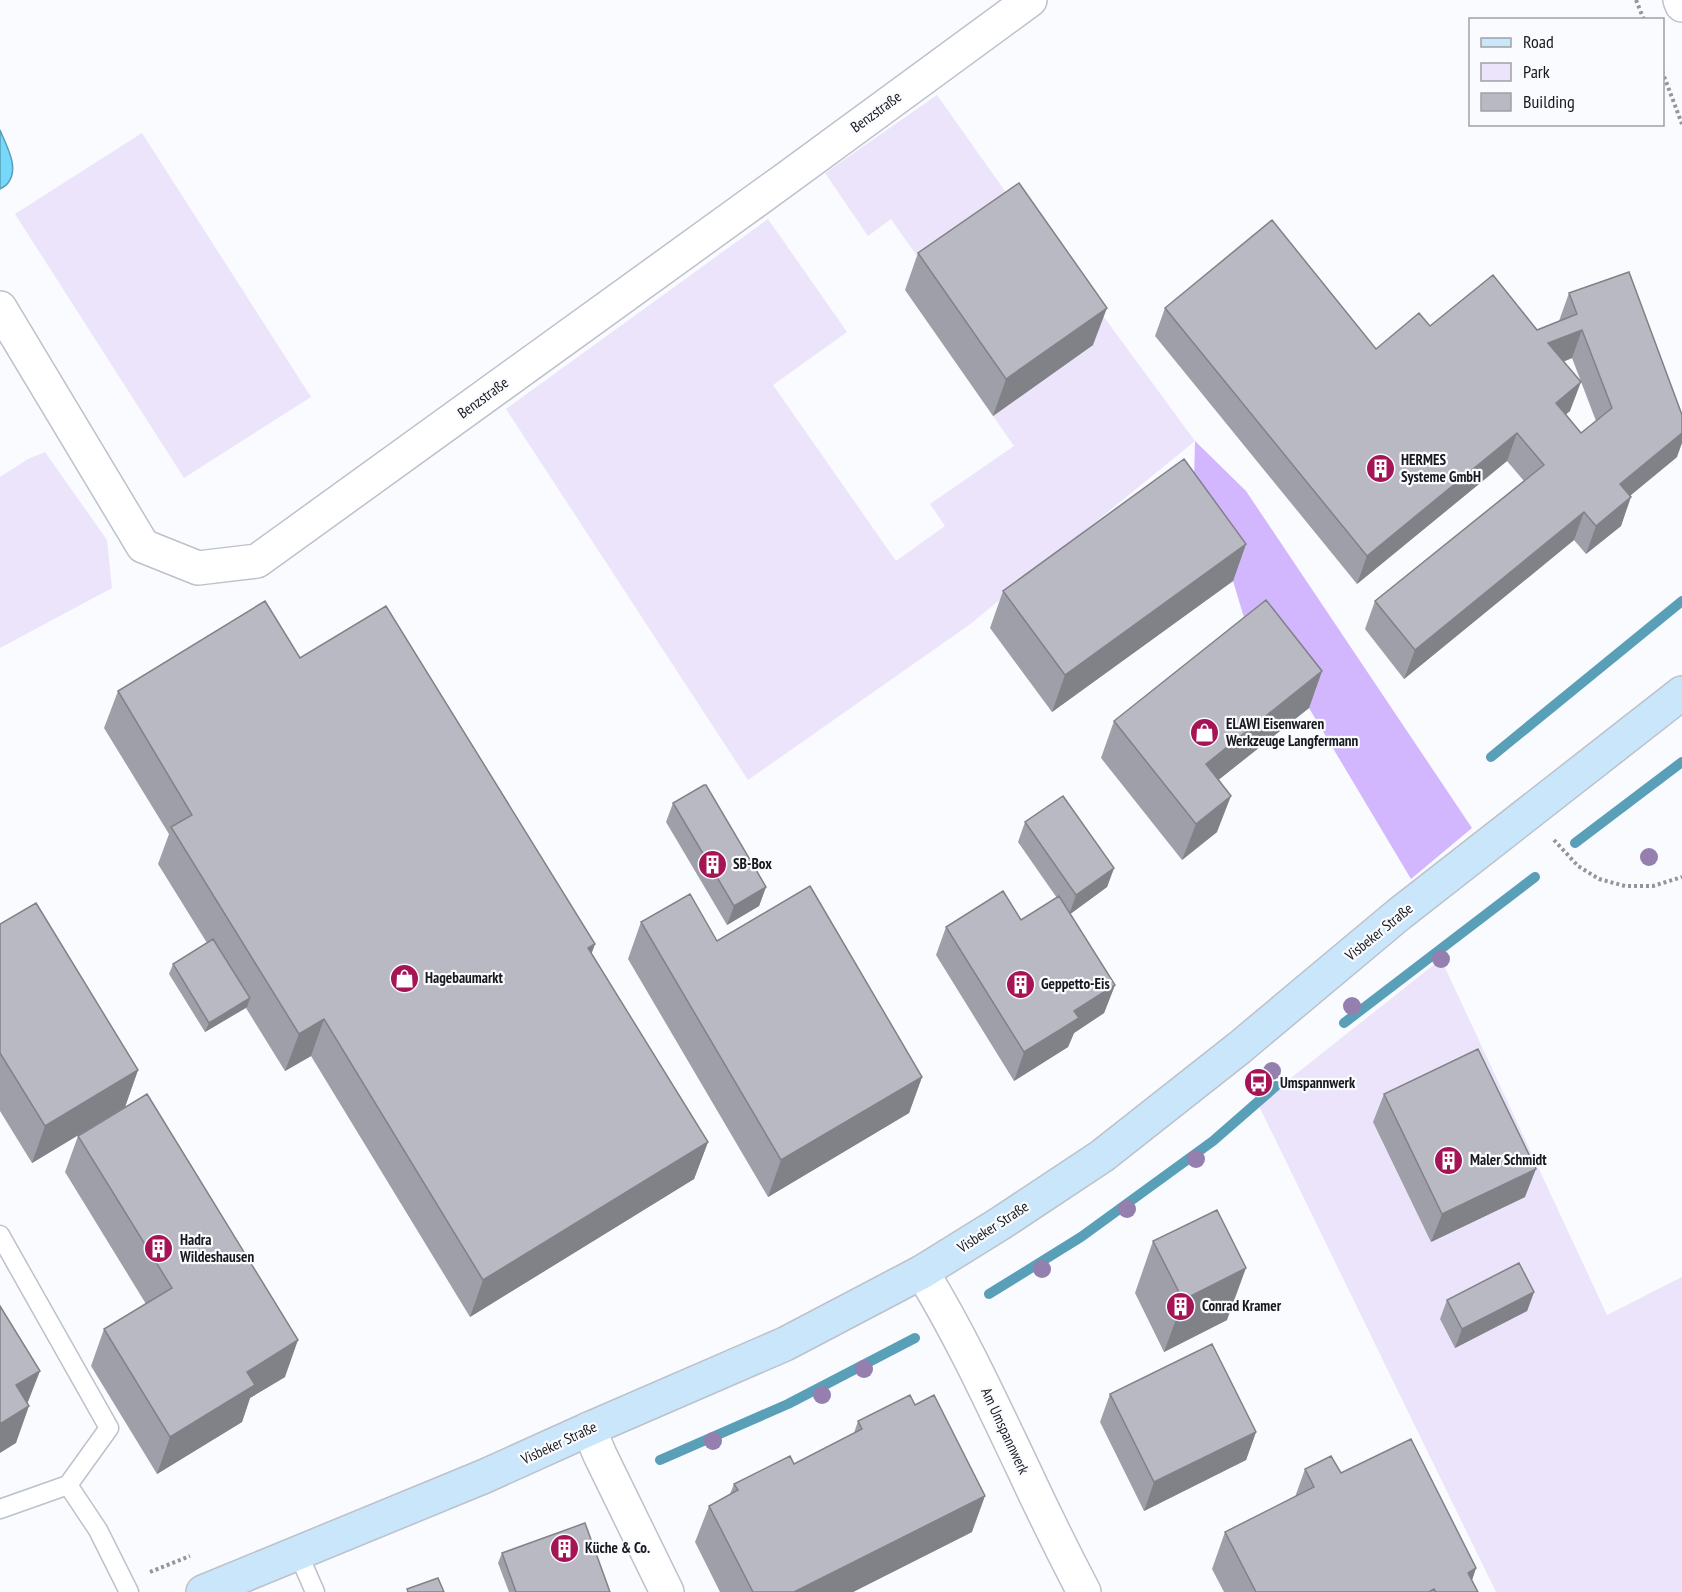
<svg xmlns="http://www.w3.org/2000/svg" width="1682" height="1592" font-family="'PT Sans Narrow',sans-serif">
	<rect width="100%" height="100%" fill="#f9fbff"/>
	<path fill="#ece4fa" d="M937,95l82,116 57,68 119,162 -226,184 -221,155 -242,-371 262,-190 79,113 -74,53 123,176 49,-35 -15,-22 84,-58 -21,-30 100,-71 -164,-72 -38,-54 -23,17 -43,-63z
		M142,133l169,264 -127,81 -169,-264z
		M45,452l62,88 5,48 -112,60v-171l28,-18z
		M1441,959l166,356 75,-38v315h-186l-238,-488z"/>
	<path fill="#d2b6fe" d="M1195,441l51,50 226,337 -61,51 -102,-171 -61,-77 -15,-50 -40,-62z"/>
	<path fill="#76d8fb" stroke="#5a9fb8" stroke-width="1.5" d="M0,130c6,15 20,38 8,53 -2,3 -5,4 -8,6z"/>
	<g fill="none" stroke-linecap="round" stroke-linejoin="round">
		<path stroke="#5a9fb8" stroke-width="10" d="M1491,757l191,-156
			M1575,843l107,-81
			M1344,1023l191,-146
			M989,1294l92,-57 132,-96 63,-55
			M660,1460l128,-56 127,-66"/>
		<defs>
			<path id="service" d="M0,1235l109,193 -41,57 -68,24
				M68,1485l30,45 31,62
				M298,1553l17,39"/>
			<path id="minor" d="M1680,0l2,5
				M0,308l143,238 55,22 59,-7 526,-380 247,-181
				M922,1272c38,62 68,127 99,192 20,43 41,86 63,128
				M589,1429l11,26 67,137"/>
			<path id="secondary" d="M203,1592l282,-116 104,-47 196,-85 137,-72 79,-49 101,-67 137,-108 159,-133 284,-222"/>
		</defs>
		<use href="#service" stroke="#bcc1cb" stroke-width="21"/>
		<use href="#minor" stroke="#bcc1cb" stroke-width="36"/>
		<use href="#secondary" stroke="#bcc1cb" stroke-width="36"/>
		<path stroke="#939599" stroke-width="4" stroke-dasharray="3 3" stroke-linecap="butt" d="M1636,0l8,20
			M1662,71l20,53
			M1554,840l24,26 21,13 26,7h28l29,-9
			M150,1572l40,-16"/>
		<use href="#service" stroke="#fff" stroke-width="18"/>
		<use href="#minor" stroke="#fff" stroke-width="33"/>
		<use href="#secondary" stroke="#c9e6fb" stroke-width="33"/>
	</g>
	<g fill="#947fae">
		<circle cx="1649" cy="857" r="9"/>
		<circle cx="1441" cy="959" r="9"/>
		<circle cx="1352" cy="1006" r="9"/>
		<circle cx="1272" cy="1071" r="9"/>
		<circle cx="1196" cy="1159" r="9"/>
		<circle cx="1127" cy="1209" r="9"/>
		<circle cx="1042" cy="1269" r="9"/>
		<circle cx="864" cy="1369" r="9"/>
		<circle cx="822" cy="1395" r="9"/>
		<circle cx="713" cy="1441" r="9"/>
	</g>
	<path fill="#9e9fa8" fill-rule="evenodd" d="M918,253l175,92 -100,71 -88,-126z
		M1569,293l108,164 -47,39 -9,30 -35,28 -12,-14 -170,139 -39,-50 10,-28 149,-120 -17,-20 -150,123 -202,-248 10,-28 211,41 54,-23 107,4 22,-9zM1572,358l24,63 -15,12 -15,-19 4,-3 -7,-49z
		M1246,544l-13,37 -181,131 -62,-84 13,-37z
		M300,658l295,286 -4,10 117,188 -14,37 -224,138 -159,-261 -26,15 -39,-63 -41,24 -36,-58 4,-10 34,-21 -49,-79 11,-30 -65,-106 14,-37z
		M1322,671l-13,37 -91,72 -1,52 -35,28 -81,-102 13,-37z
		M673,803l93,84 -7,19 -32,19 -61,-103z
		M1025,822l89,46 -7,19 -37,27 45,71 -11,28 -30,20 -6,14 -54,34 -78,-126 10,-28 75,-7 36,-22 -39,-56z
		M641,922l76,19 205,136 -13,36 -141,84 -140,-238z
		M0,924l138,146 -13,37 -93,56 -32,-52z
		M1384,1094l141,103 -94,45 -58,-120z
		M78,1136l207,241 -35,21 -8,24 -85,52 -66,-108 13,-37 42,-25 -81,-132z
		M1153,1241l74,79 -63,32 -29,-59z
		M1534,1292l-7,19 -72,37 -15,-29 7,-19z
		M1110,1394l146,38 -10,28 -102,51 -44,-89z
		M858,1421l114,111 -119,60h-133l-25,-50 14,-36 21,-12 4,-10 60,-20 60,-31z
		M1305,1469l36,4 135,95 -4,12 6,12h-254l-12,-23 13,-37 70,-35z
		M502,1553l108,39h-101l-11,-29z"/>
	<path fill="#818288" d="M1107,308l-14,37 -100,71 13,-37z
		M1582,330l-10,28 -35,14 11,-29z
		M1581,382l-11,29 -24,20 10,-28z
		M1517,433l-10,28 -150,123 10,-28z
		M1682,433v10l-5,14 -67,55 10,-28z
		M1631,497l-10,29 -35,28 10,-28z
		M1584,512l-10,28 -170,139 11,-29z
		M1246,544l-13,37 -181,131 13,-37z
		M1322,671l-13,37 -117,93 14,-37z
		M1231,796l-14,36 -35,28 14,-36z
		M1114,868l-7,19 -38,28 7,-20z
		M766,887l-7,19 -32,19 7,-19z
		M595,944l-13,36 6,-32z
		M1115,985l-11,28 -30,20 -6,14 -54,34 10,-29 50,-41z
		M250,998l-3,9 -42,25 4,-9z
		M324,1019l-13,37 -26,15 14,-37z
		M138,1070l-13,37 -93,56 13,-37z
		M922,1077l-13,36 -141,84 13,-37z
		M708,1142l-14,37 -224,138 13,-37z
		M1536,1169l-11,28 -94,45 11,-28z
		M1246,1268l-19,52 -63,32 19,-52z
		M1534,1292l-7,19 -72,37 7,-19z
		M298,1340l-13,37 -35,21 -8,24 -85,52 13,-37 77,-65z
		M40,1371l-14,36 -10,-22z
		M29,1406l-13,37 -16,10v-29z
		M1256,1432l-10,28 -102,51 10,-29z
		M985,1496l-13,36 -119,60h-59z
		M1476,1568l-8,24v-19z"/>
	<path fill="#b8b9c3" stroke="#818288" stroke-width="1.5" fill-rule="evenodd" d="M1019,183l88,125 -101,71 -88,-126z
		M1272,220l104,129 43,-36 11,13 63,-51 44,55 40,-16 -8,-21 60,-21 53,143v18l-62,51 11,13 -35,29 -12,-14 -169,138 -40,-49 169,-136 -27,-32 -150,123 -202,-248zM1582,330l30,78 -31,25 -25,-30 25,-21 -33,-39z
		M1184,459l62,85 -181,131 -62,-84z
		M1266,600l56,71 -116,93 25,32 -35,28 -82,-103z
		M265,601l35,57 86,-52 209,338 -7,4 120,194 -225,138 -159,-261 -25,15 -128,-207 21,-12 -74,-124z
		M704,785h2l60,102 -32,19 -61,-103z
		M1063,796l51,72 -38,27 -51,-73z
		M810,886l112,191 -141,83 -140,-238 49,-28 27,47z
		M1003,891l18,29 38,-24 56,89 -41,26 5,7 -55,34 -78,-125z
		M36,903l102,167 -93,56 -45,-73v-129z
		M213,939l37,59 -41,25 -36,-59z
		M1478,1049l58,120 -94,45 -58,-120z
		M147,1094l151,246 -51,32 8,13 -85,52 -66,-108 68,-41 -94,-152z
		M1217,1210l29,58 -63,32 -30,-59z
		M1519,1263l15,29 -72,37 -15,-29z
		M0,1306l40,65 -24,14 13,21 -29,18z
		M1212,1344l44,88 -102,50 -44,-88z
		M910,1395l5,10 19,-10 51,101 -191,96h-41l-44,-86 29,-16 -4,-6 56,-28 4,8 68,-35 -4,-8z
		M1411,1439l65,129 -8,5 10,19h-42l-2,-3 -5,3h-173l-31,-60 89,-45 -9,-18 26,-13 10,17z
		M585,1523l25,69h-94l-14,-39z
		M438,1578l6,14h-36l-1,-3z"/>
	<defs>
		<symbol id="building-disc" viewBox="-11 -11 22 22"><circle r="9.5" fill="#a51556" stroke="#f9fbff"/><path d="M-4-6H4V6H1V3H-1V6H-4ZM-2.5-4.3h1.7v1.8h-1.7ZM.8-4.3h1.7v1.8H.8ZM-2.5-1h1.7V.8h-1.7ZM.8-1h1.7V.8H.8Z" fill="#fff"/></symbol>
		<symbol id="shop-disc" viewBox="-11 -11 22 22"><circle r="9.5" fill="#a51556" stroke="#f9fbff"/><path d="M-5-2.5h2.3a2.7 3.5 0 0 1 5.4 0H5L5.5 6h-11ZM-1.5-2.5h3a1.5 2.3 0 0 0-3 0Z" fill="#fff"/></symbol>
		<symbol id="bus-disc" viewBox="-11 -11 22 22"><circle r="9.5" fill="#a51556" stroke="#f9fbff"/><path d="M-5-6H5V4H4V6H2V4H-2V6H-4V4H-5ZM-3.5-4V0h7V-4ZM-3.5 1.2v1.5H-2V1.2ZM2 1.2v1.5H3.5V1.2Z" fill="#fff"/></symbol>
	</defs>
	<g fill-rule="evenodd">
		<use href="#building-disc" x="1364" y="452" width="33" height="33"/>
		<use href="#shop-disc" x="1188" y="716" width="33" height="33"/>
		<use href="#building-disc" x="696" y="848" width="33" height="33"/>
		<use href="#shop-disc" x="388" y="962" width="33" height="33"/>
		<use href="#building-disc" x="1004" y="968" width="33" height="33"/>
		<use href="#bus-disc" x="1242" y="1066" width="33" height="33"/>
		<use href="#building-disc" x="1432" y="1144" width="33" height="33"/>
		<use href="#building-disc" x="142" y="1232" width="33" height="33"/>
		<use href="#building-disc" x="1164" y="1290" width="33" height="33"/>
		<use href="#building-disc" x="548" y="1532" width="33" height="33"/>
	</g>
	<g text-anchor="middle" stroke-width="4.5" stroke-linejoin="round" paint-order="stroke">
		<g font-size="15" fill="#17191d" stroke="#f9fbff">
			<text transform="translate(876 112) rotate(-36)" y="5">Benzstraße</text>
			<text transform="translate(483 398) rotate(-36)" y="5">Benzstraße</text>
			<text transform="translate(1379 932) rotate(-39)" y="5">Visbeker Straße</text>
			<text transform="translate(993 1227) rotate(-33)" y="5">Visbeker Straße</text>
			<text transform="translate(1005 1431) rotate(65)" y="5">Am Umspannwerk</text>
			<text transform="translate(559 1443) rotate(-25)" y="5">Visbeker Straße</text>
		</g>
		<g font-size="15" font-weight="bold" fill="#17191d" stroke="#f9fbff" text-anchor="start">
			<text x="1401" y="465">HERMES<tspan x="1401" dy="17">Systeme GmbH</tspan></text>
			<text x="1226" y="729">ELAWI Eisenwaren<tspan x="1226" dy="17">Werkzeuge Langfermann</tspan></text>
			<text x="733" y="869">SB-Box</text>
			<text x="425" y="983">Hagebaumarkt</text>
			<text x="1041" y="989">Geppetto-Eis</text>
			<text x="1280" y="1088">Umspannwerk</text>
			<text x="1470" y="1165">Maler Schmidt</text>
			<text x="180" y="1245">Hadra<tspan x="180" dy="17">Wildeshausen</tspan></text>
			<text x="1202" y="1311">Conrad Kramer</text>
			<text x="585" y="1553">Küche &amp; Co.</text>
		</g>
	</g>
	<rect x="1469" y="18" width="195" height="108" fill="#f9fbff" stroke="#9fa1a5" stroke-width="1.5"/>
	<rect x="1481" y="38" width="30" height="9" fill="#c9e6fb" stroke="#9fa1a5" stroke-width="1.5"/>
	<text x="1523" y="48" font-size="18" fill="#17191d">Road</text>
	<rect x="1481" y="63" width="30" height="18" fill="#ece4fa" stroke="#9fa1a5" stroke-width="1.5"/>
	<text x="1523" y="78" font-size="18" fill="#17191d">Park</text>
	<rect x="1481" y="93" width="30" height="18" fill="#b8b9c3" stroke="#9fa1a5" stroke-width="1.5"/>
	<text x="1523" y="108" font-size="18" fill="#17191d">Building</text>
</svg>
